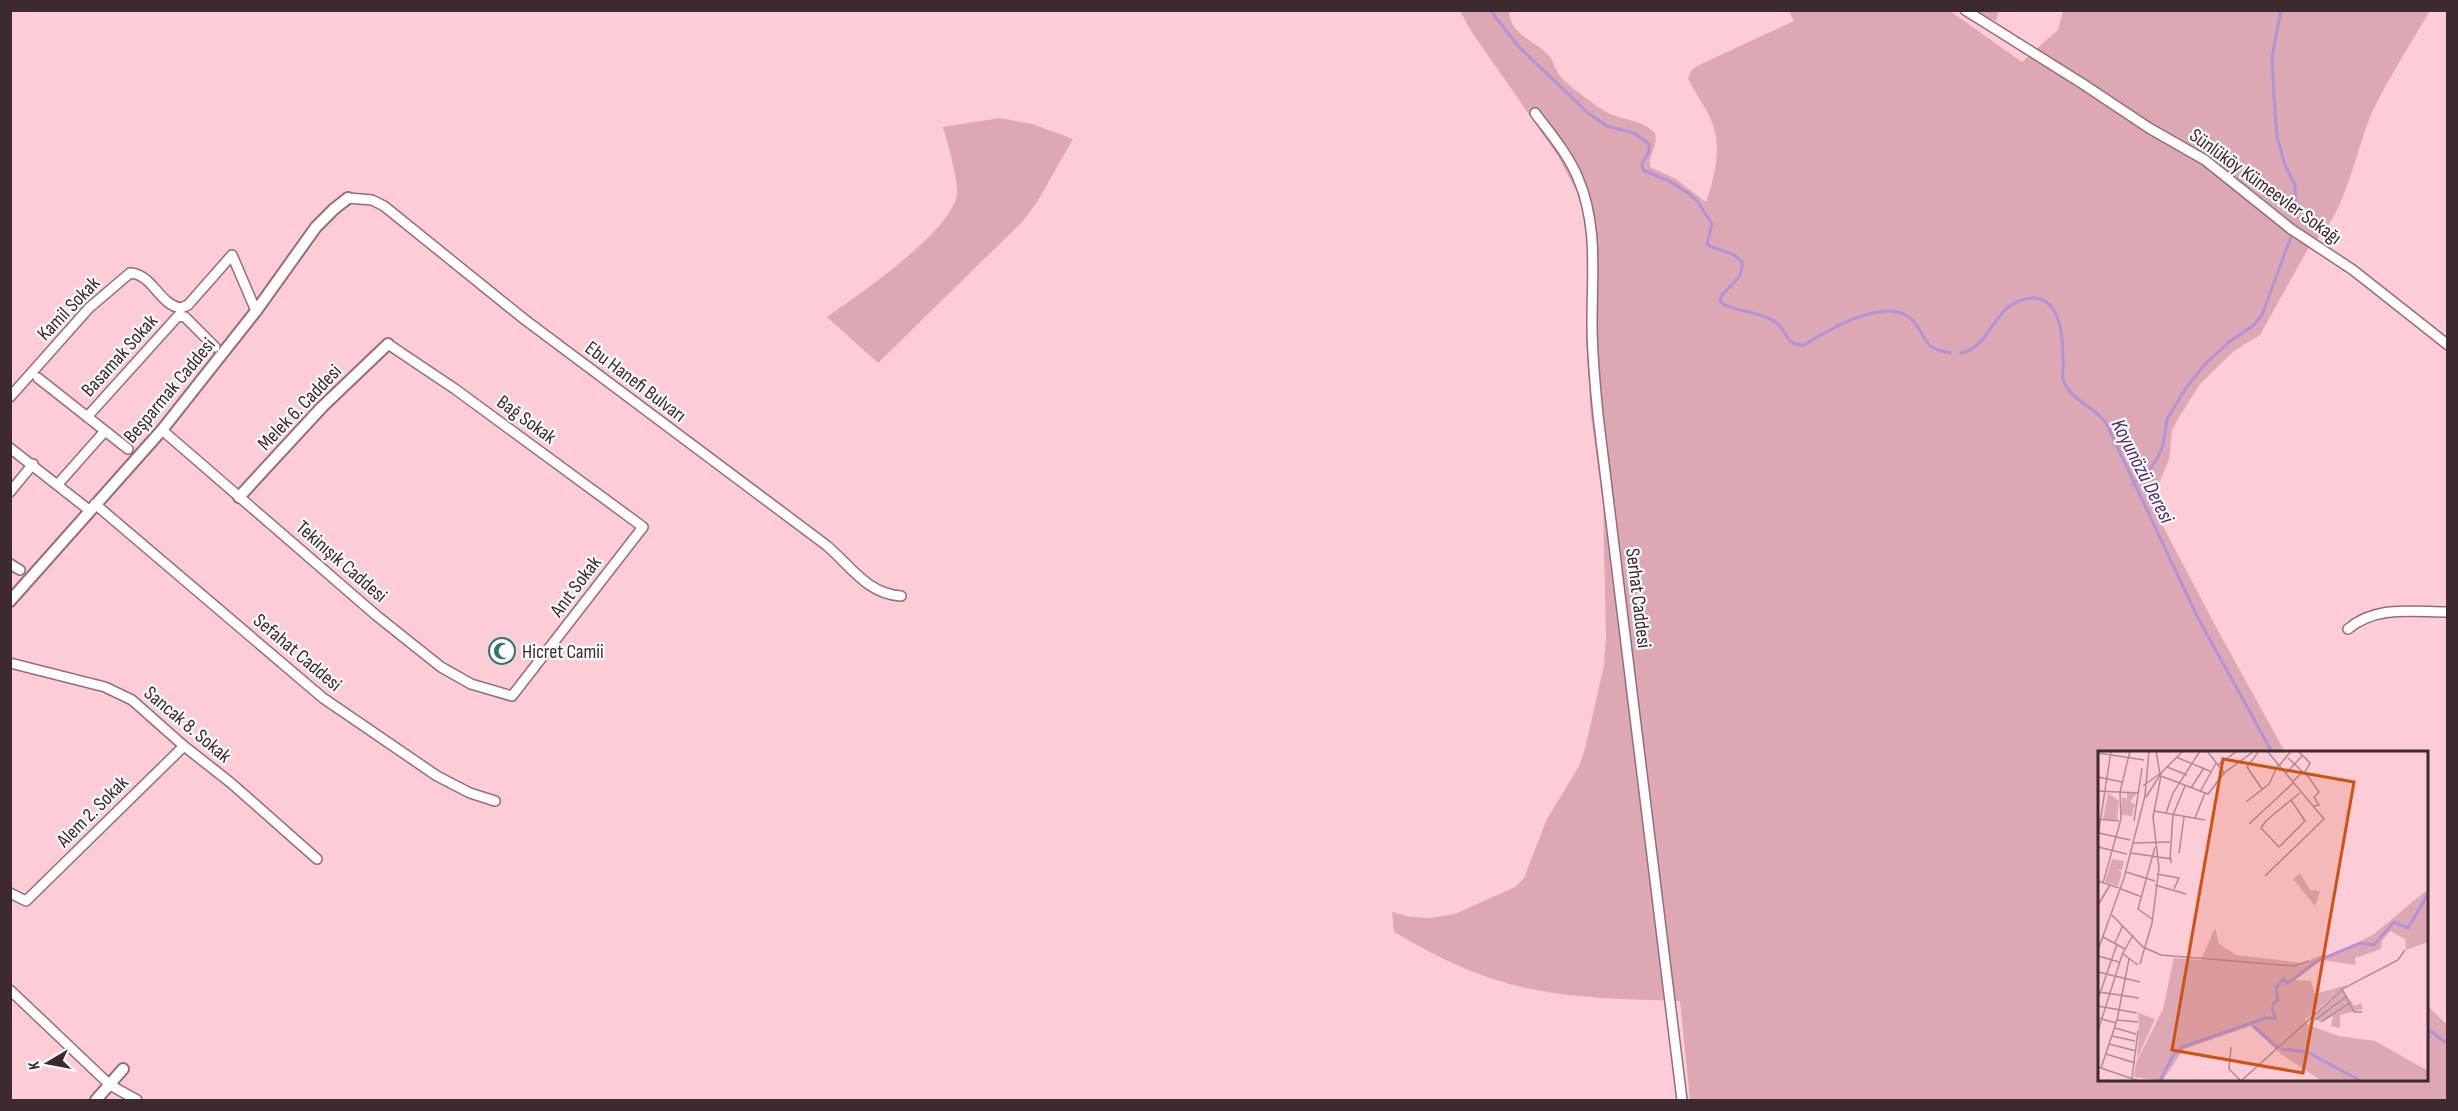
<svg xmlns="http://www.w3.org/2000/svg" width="2458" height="1111" font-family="'Sofia Sans Condensed',sans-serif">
	<rect width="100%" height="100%" fill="#fdccd7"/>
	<path fill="#dda7b4" d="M1460,11h49c1,25 28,30 41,46 4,6 6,14 11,20 5,7 39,32 47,36 17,8 32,6 46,19 6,14 -7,22 -4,35l26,12 30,23c8,-22 15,-51 8,-74 -5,-18 -19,-33 -26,-50l3,-7 6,-5 97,-45 -5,-10h161l72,51 36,-32 5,-19h367c-19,31 -38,62 -55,95 -20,40 -27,111 -65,139l-50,90 -26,16 -34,33 -22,35 -6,11 -3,30 -12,27 -12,5 71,135 69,125h-185v328h326l1,-75 20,20v75h-757l-10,-99c-62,-2 -127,-2 -187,-22 -35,-11 -67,-29 -99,-47l-2,-20 19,5 19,1 25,-4 60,-27 9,-9 23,-59 32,-53 6,-17 19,-84 2,-27 -3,-134 -12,-88 -5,-77 2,-93 -2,-21 -5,-25 -23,-44 -87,-125z
		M1972,11h27l-3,10z
		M1000,118l32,6 41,15 -36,63 -15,20 -144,141 -51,-46c31,-22 123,-84 130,-122 2,-13 -10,-54 -14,-68z"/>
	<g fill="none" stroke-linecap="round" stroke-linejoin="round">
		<path stroke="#b094d9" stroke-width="3" d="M1490,10l29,37 69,66 19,13 27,7 15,11v8l-7,11 1,7 28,12 17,11 10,9 14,22 -5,20c11,9 21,3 35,18 2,18 -13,22 -21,35l-1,4 3,3c16,8 39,8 54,19 11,10 9,23 27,22 23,-14 82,-50 107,-26 19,18 7,28 39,34
			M2281,10l-9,47 2,40 3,40 8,28 10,20 1,32
			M1961,353c22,-4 30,-30 45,-44 8,-7 18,-11 29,-11 26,2 28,42 28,61 1,8 -2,16 1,23 7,18 32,26 42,41l92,195 74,134
			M2133,485l16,-15 9,-13 5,-12 4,-26 19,-31 21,-26 22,-20 25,-17 8,-10 30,-81
			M2426,1028l22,16"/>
		<defs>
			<path id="minor" d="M1965,10l118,74 66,44 56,32 86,69 62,41 95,75
				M1535,113c15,20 33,41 43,65 20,47 14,95 14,145 0,31 3,62 6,92l84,685
				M348,198l24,2 12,6 140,113 302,226c24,20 41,49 75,51
				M38,378l90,71
				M10,397l79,-89 41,-35c23,1 29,32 51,35l7,-3 44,-50 24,56
				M87,417l91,-101 7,1 30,30
				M162,430l215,186 64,51 30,17 41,12 131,-169 -188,-138 -67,-45
				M10,448l79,62
				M58,484l47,-53
				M10,492l23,-28
				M95,504l228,194 114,78 33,17 25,8
				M10,564l10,6
				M2348,629c28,-24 65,-17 100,-17
				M10,663l95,24 27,13 52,46 47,37 86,76
				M10,893l16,8 158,-155
				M10,990l100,95 27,15"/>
			<path id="tertiary" d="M239,497l83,-90 66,-63
				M10,601l152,-171 94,-119 60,-84 18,-18 14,-11
				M96,1100l27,-31"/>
		</defs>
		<use href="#minor" stroke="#986c77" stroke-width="12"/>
		<use href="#tertiary" stroke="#986c77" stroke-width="14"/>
		<use href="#minor" stroke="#fff" stroke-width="9"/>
		<use href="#tertiary" stroke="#fff" stroke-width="10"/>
	</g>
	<defs>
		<symbol id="mosque-ring" viewBox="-11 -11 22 22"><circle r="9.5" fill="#fcfcfc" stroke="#30766d" stroke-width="1.5"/><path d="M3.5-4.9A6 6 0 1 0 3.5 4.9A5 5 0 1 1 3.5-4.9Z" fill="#30766d"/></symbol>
	</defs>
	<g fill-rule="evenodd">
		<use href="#mosque-ring" x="487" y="636" width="30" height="30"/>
	</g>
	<g text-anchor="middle" stroke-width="4.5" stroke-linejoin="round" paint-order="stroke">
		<g font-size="20" fill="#3d2a2f" stroke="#fcfcfc">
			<text transform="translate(2266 186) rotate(36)" y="7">Sünlüköy Kümeevler Sokağı</text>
			<text transform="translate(68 308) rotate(-46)" y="7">Kamil Sokak</text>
			<text transform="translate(119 355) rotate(-48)" y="7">Basamak Sokak</text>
			<text transform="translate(636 381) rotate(37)" y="7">Ebu Hanefi Bulvarı</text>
			<text transform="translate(169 390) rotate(-50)" y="7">Beşparmak Caddesi</text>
			<text transform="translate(299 407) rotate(-46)" y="7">Melek 6. Caddesi</text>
			<text transform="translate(527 419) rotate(36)" y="7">Bağ Sokak</text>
			<text transform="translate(342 561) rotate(41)" y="7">Tekinışık Caddesi</text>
			<text transform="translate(575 586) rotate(-53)" y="7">Anıt Sokak</text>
			<text transform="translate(1639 598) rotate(83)" y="7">Serhat Caddesi</text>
			<text transform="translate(298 652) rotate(40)" y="7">Sefahat Caddesi</text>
			<text transform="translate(188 724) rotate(40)" y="7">Sancak 8. Sokak</text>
			<text transform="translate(92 811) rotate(-45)" y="7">Alem 2. Sokak</text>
		</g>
		<g font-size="20" fill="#3d2a2f" stroke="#fcfcfc" text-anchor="start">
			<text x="522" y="658">Hicret Camii</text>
		</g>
		<g font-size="21" font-style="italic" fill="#50297a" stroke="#fcfcfc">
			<text transform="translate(2143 471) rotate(63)" y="7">Koyunözü Deresi</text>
		</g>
	</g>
	<g transform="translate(2098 751)">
		<rect width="330" height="330" fill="#fdccd7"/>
		<path d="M10,42l11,8 -2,19 -14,-1zM29,42l9,1 -6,8 5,2 -3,12 -11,-1 1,-18 5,2zM14,108l12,2 -2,9 -5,-1 5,3 -4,14 -13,-4zM202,122l10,17 10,1 -5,15 -22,-27zM330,138v53l-22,8 -1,-11 -15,-8 -8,10 -1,8 -26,9 1,7 -35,-5 -26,20 16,1 4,13 32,-9 -42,35 3,5 31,11 36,5 53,30v10h-106l-40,-26 -31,-29 -67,23 -22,32 -28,-4 2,-14 27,-54 11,-51 27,2 14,-32 4,16 17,11 67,8 19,-8h13l39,-21zM245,239l11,16 7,-3 2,6 -23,6v13l-9,-2 2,-10 -11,6 -12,-4zM40,262l17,6 -18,40 2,-34z" fill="#dda7b4"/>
		<path fill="none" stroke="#b094d9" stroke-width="3" d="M174,254l6,-5 -2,-12 7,-9 4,4 7,-4 23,-18 43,-18 14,2 20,-23 14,6 20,-34M155,275l25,22M183,298l26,3 54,29M62,330l12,-24 10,-10 84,-29h9l-3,-11"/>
		<path fill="none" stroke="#b08b94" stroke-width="1.5" d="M58,0l4,23M109,0l18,23M161,0l-12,16 15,22M200,0l12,12 -5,9 14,20 -5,5 5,8 -6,1M0,2l46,7M78,6l36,15M190,7l15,14 -11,10M120,14l19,-14M181,15l12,-15M69,16l20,8M64,21l21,-21M188,22l16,-17M63,25l47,18 16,-21 29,-21M0,26l24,5M45,35l19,-14 -16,25M93,37l13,-20M0,40l40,2M102,41l16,-29M193,49l14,21 -26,26 -18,-19 5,-7 8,-7 17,-14 9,-7M148,51l23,-18 9,-19M56,60l51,9M68,62l7,-20 27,-42M97,67l10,-25M0,68l21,2M36,70l8,-53M151,73l44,-41M1,82l31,7M0,85l13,-85M35,92l37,-1M0,96l29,7M33,102l40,6v4M81,102l5,-36M72,108l3,-44 12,-29M28,121l29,9M59,123l22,4 -5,11M167,125l59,-57 -57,-68M0,130l21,7M5,132l18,-64 -1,-27 10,-41M57,134l31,9M23,138l21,8M0,154l12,-20M14,164l31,32 18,8 132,11 16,-5M54,168l-14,-10 17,-62M5,186l22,12M17,192l8,-18M0,199l26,-72 21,-82 4,-45M24,202l16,12M0,205l21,6M42,213l12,-41 7,-55 -6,-51 8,-41M0,221l42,10M244,238l12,23h8M1,241l40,6M0,248l19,-55M0,255l39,7M0,267l18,5M19,269l21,2M217,269l32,-24M223,271l30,-20M17,277l21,6M0,280l24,-76 11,-20M14,285l23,5M11,293l27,7M133,296l-2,22 12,12M8,303l29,9M0,316l41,14M3,317l16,-48 12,-61M34,327l6,-47M143,330l103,-93 54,-28 7,-10"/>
		<path fill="#ce5211" fill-opacity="0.15" stroke="#ce5211" stroke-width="3" d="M125,8l131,23 -51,291 -131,-23z"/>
		<rect width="330" height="330" fill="none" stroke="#3d2a2f" stroke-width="3"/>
	</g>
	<rect width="2458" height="1111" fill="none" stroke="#3d2a2f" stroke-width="24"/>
	<g transform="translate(48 1063) rotate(260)" stroke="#fcfcfc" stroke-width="4.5" paint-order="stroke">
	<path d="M0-4.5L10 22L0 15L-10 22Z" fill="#3d2a2f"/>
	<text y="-9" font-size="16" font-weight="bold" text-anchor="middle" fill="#3d2a2f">K</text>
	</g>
</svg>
